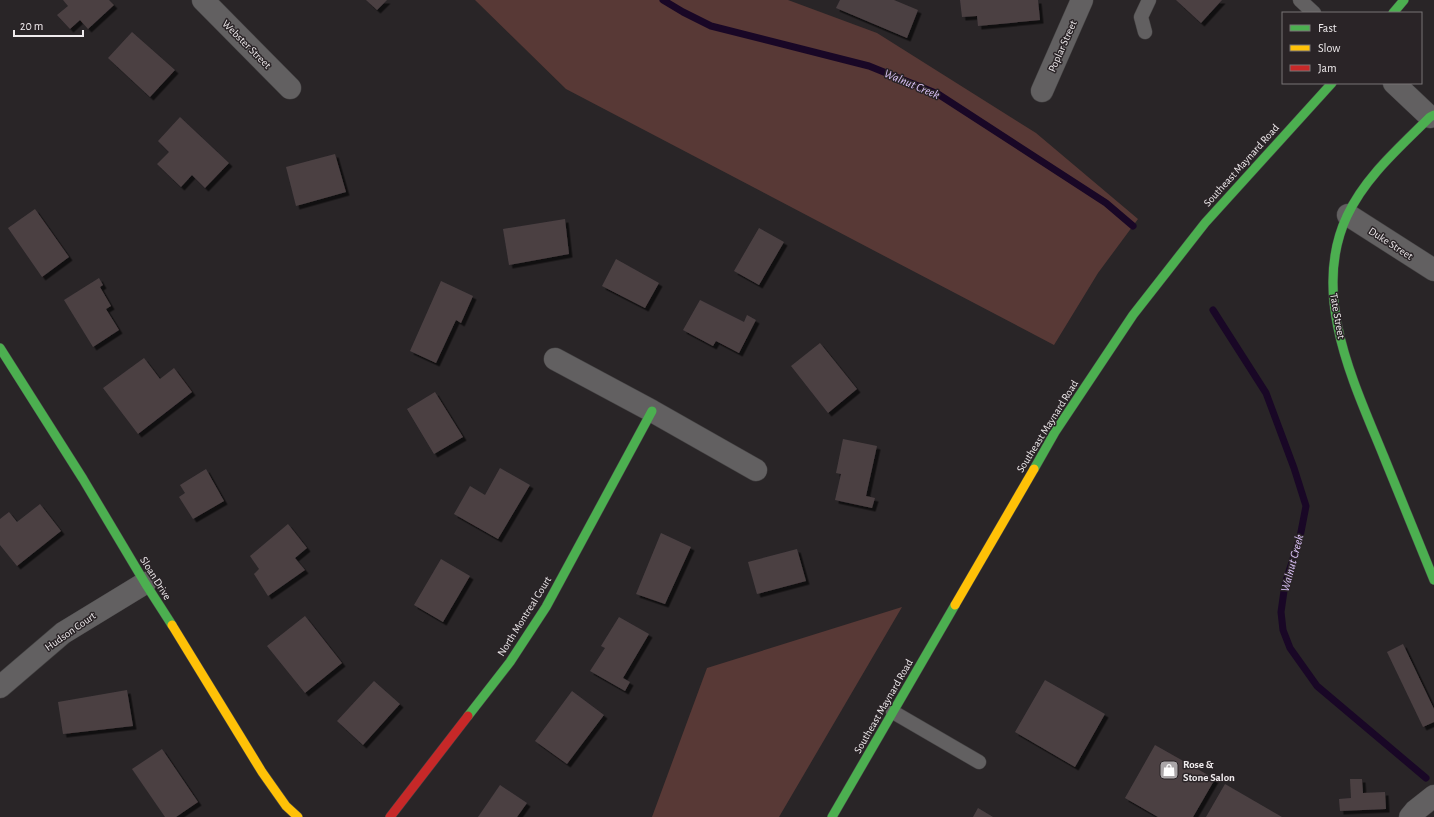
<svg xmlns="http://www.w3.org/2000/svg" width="1434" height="817" font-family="'Alegreya Sans',sans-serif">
	<defs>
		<filter id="shadow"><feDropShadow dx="3.5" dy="3.5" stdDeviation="0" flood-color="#0009"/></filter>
	</defs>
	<rect width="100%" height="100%" fill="#292527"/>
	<path fill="#583936" d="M475,0h313l89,33 159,100 102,86 -40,54 -44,72 -488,-256z
		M902,607l-123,210h-127l55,-149z"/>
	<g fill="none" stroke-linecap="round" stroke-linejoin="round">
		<path stroke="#190726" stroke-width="7" d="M663,0l20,12 28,14 158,40 69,28 168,109 27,23
			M1213,310l53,83 28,75 12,38 -6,31 -15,47 -4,28 2,18 7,18 27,38 109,92"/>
	</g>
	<path fill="#4b4043" filter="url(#shadow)" d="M63,0h46l5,5 -26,24 -8,-9 -10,9 -13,-14 11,-9z
		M366,0h21l-10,10z
		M840,0h54l24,10 -11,28 -71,-30z
		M960,0h78l2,20 -62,6 -1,-10 -15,1z
		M1176,0h46l-21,23z
		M132,32l43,38 -25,27 -42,-39z
		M180,117l49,46 -24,25 -13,-13 -11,12 -24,-23 12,-12 -11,-11z
		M335,154l11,38 -50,14 -10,-39z
		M35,209l34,48 -27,20 -34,-49z
		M565,219l4,35 -60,11 -6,-36z
		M759,228l25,14 -25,43 -25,-14z
		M616,259l43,24 -14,25 -43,-22z
		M99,278l4,7 -3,2 11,19 -5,3 13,21 -26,17 -29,-47z
		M441,281l32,15 -12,27 -5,-3 -20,43 -26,-12z
		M700,300l44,22 3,-7 9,5 -17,33 -23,-12 -3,5 -30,-16z
		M820,343l37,46 -29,24 -37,-47z
		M144,358l16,21 14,-11 18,24 -54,42 -35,-46z
		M435,392l28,45 -29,17 -27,-45z
		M843,439l34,7 -11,50 9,2 -3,10 -37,-8 6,-26 -5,-1z
		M500,468l30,17 -32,54 -44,-25 16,-28 15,9z
		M206,469l18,32 -31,18 -14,-22 6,-4 -5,-8z
		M40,504l21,27 -44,35 -17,-21v-26l9,-7 8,10z
		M288,524l19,24 -12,10 10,12 -37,26 -14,-22 5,-5 -9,-13z
		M661,533l30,14 -26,57 -29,-10z
		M797,549l9,32 -49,13 -9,-32z
		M441,559l29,17 -27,46 -29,-17z
		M305,616l37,47 -37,30 -38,-47z
		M619,617l30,17 -26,44 7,4 -5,9 -35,-20 15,-23 -4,-2z
		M1403,644l31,65v13l-11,5 -36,-75z
		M1045,680l60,34 -30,53 -60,-35z
		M374,681l26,23 -37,41 -26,-24z
		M127,690l6,36 -70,8 -5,-32z
		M572,691l32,24 -37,49 -32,-23z
		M1155,745l60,34 -22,38h-35l-33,-19z
		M162,749l36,53 -22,15h-11l-33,-48z
		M1350,779h12l1,14 22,-1 1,17 -46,2 -1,-12 12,-1z
		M1225,784l57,33h-76z
		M500,785l27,18 -10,14h-39z
		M978,808l15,9h-20z"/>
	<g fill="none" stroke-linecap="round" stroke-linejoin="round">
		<defs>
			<path id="lane" d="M1300,0l14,13
				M1145,32l-4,-15 8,-17
				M893,712l86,50"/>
			<path id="street" d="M203,0l87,88
				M1394,83l36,34
				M1042,91l40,-91
				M1348,215l86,55
				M555,359l97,52 104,59
				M0,687l63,-54 82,-50
				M1410,817l5,-6 19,-15"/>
			<path id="fast" d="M1393,13l11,-13
				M1434,115l-4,2c-30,30 -65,60 -83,99 -37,79 7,167 37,241 17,41 33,82 50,123
				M0,348l83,131 62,104 27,42
				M1034,469l21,-37 78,-117 72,-92 127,-140
				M468,716l42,-54 36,-55 106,-196
				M832,817l123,-212"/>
			<path id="slow" d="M955,605l79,-136
				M172,625l90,147 24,34 12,11"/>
			<path id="jam" d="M390,817l78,-101"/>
		</defs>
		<use href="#lane" stroke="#454344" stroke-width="15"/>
		<use href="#street" stroke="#454344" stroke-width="23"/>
		<use href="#fast" stroke="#454344" stroke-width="10"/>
		<use href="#slow" stroke="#454344" stroke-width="10"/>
		<use href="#jam" stroke="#454344" stroke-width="10"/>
		<use href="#lane" stroke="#626061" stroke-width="14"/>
		<use href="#street" stroke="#626061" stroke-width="22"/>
		<use href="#fast" stroke="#4caf50" stroke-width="9"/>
		<use href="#slow" stroke="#ffc107" stroke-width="9"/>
		<use href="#jam" stroke="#c62828" stroke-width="9"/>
	</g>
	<defs>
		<symbol id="shop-square" viewBox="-11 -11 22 22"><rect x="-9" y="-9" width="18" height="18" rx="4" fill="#aaa6a8" stroke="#2a2427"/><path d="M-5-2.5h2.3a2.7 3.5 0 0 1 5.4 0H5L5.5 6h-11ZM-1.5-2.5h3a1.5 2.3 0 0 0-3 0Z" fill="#fff"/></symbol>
	</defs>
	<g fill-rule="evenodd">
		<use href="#shop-square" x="1158" y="759" width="22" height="22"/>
	</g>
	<g text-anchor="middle" stroke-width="3" stroke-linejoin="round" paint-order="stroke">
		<g font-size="11" fill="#efebed" stroke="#2a2427">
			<text transform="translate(247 44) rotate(45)" y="4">Webster Street</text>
			<text transform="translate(1062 46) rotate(-66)" y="4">Poplar Street</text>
			<text transform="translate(1241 165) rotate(-48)" y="4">Southeast Maynard Road</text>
			<text transform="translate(1391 243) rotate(33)" y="4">Duke Street</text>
			<text transform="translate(1338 316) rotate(80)" y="4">Tate Street</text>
			<text transform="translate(1047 426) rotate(-58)" y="4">Southeast Maynard Road</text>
			<text transform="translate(156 578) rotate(58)" y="4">Sloan Drive</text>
			<text transform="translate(524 616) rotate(-58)" y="4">North Montreal Court</text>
			<text transform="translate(70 631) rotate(-35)" y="4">Hudson Court</text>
			<text transform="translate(883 706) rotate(-60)" y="4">Southeast Maynard Road</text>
		</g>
		<g font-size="11" font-weight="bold" fill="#efebed" stroke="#2a2427" text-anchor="start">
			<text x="1183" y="768">Rose &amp;<tspan x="1183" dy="13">Stone Salon</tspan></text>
		</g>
		<g font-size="12" font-style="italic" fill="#dec5fc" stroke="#2a2427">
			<text transform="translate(912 84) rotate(23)" y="4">Walnut Creek</text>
			<text transform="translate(1292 563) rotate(-75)" y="4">Walnut Creek</text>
		</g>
	</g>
	<rect x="1282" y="12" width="140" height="72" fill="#2a2427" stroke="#797476"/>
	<rect x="1290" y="25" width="20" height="6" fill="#4caf50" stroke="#797476"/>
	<text x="1318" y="32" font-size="12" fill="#efebed">Fast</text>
	<rect x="1290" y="45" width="20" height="6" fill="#ffc107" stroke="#797476"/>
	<text x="1318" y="52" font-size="12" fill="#efebed">Slow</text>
	<rect x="1290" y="65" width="20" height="6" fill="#c62828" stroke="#797476"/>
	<text x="1318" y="72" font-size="12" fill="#efebed">Jam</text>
	<path d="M14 30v6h69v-6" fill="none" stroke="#efebed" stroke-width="2"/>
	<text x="20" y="30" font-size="12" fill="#efebed" stroke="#2a2427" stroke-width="3" paint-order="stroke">20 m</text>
</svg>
